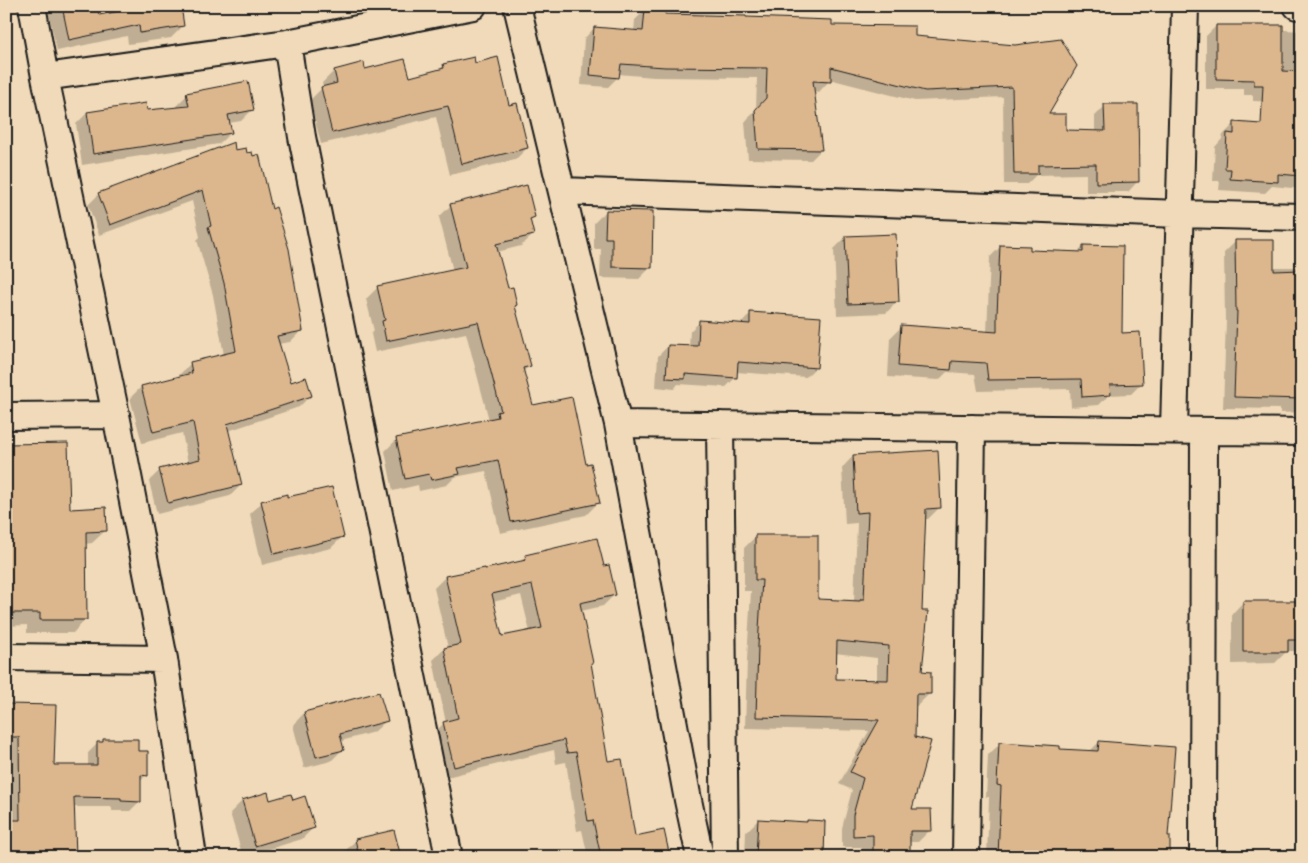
<svg xmlns="http://www.w3.org/2000/svg" width="1308" height="863" font-family="Mynerve,sans-serif">
	<rect width="100%" height="100%" fill="#f0dab9"/>
	<filter id="ink" filterUnits="userSpaceOnUse"><feTurbulence type="fractalNoise" baseFrequency=".02" numOctaves="2"/><feDisplacementMap in="SourceGraphic" scale="10" xChannelSelector="R" yChannelSelector="G"/><feConvolveMatrix kernelMatrix="1 2 1 2 8 2 1 2 1" color-interpolation-filters="sRGB"/></filter>
	<g filter="url(#ink)">
		<path fill="#0003" fill-rule="evenodd" d="M47,6h49l2,11 23,-5v-6h59l3,20 -12,12 -43,6 -1,-8 -70,15z
			M645,10l19,5 167,11 83,11 101,9 32,69 18,17h30v-16l10,-10 33,75 -10,11h-42v-18l-50,1 -9,9h-23l-1,-87 -88,4 -86,-22v2l-10,11 -6,-1 8,59 -10,10 -63,-1 -3,-37 11,-13 1,-31 -103,-1 -36,-3v3l-10,10 -27,-2 3,-46 10,-11 40,4 1,-12z
			M1216,26l86,5v72l-49,-2v-6h-9v-6h-38v-53z
			M363,64l1,6 45,8 29,-7 6,-6 30,-1 34,42 19,42 -12,12 -65,15 -14,-58 -115,27 -11,-44 13,-13 -1,-4 12,-12z
			M187,95l66,14 -12,12 -12,2 1,10 -11,11 -137,21 -6,-41 11,-11 59,-1 30,-3v-3z
			M1235,123l67,5v61l-30,-3 -7,7 -46,-3 1,-9h-7l2,-34 7,-8 1,-4z
			M233,144l68,187 -11,11 -12,2 12,40 20,12 -11,11 -71,24 13,54 -11,11 -73,18 -8,-33 11,-11 28,-7 -6,-30 -40,10 -12,-45 11,-11 39,-10 -1,-2 11,-11 34,-9 -11,-60 -16,-55 3,-3 -8,-36 -93,34 -11,-30 11,-11z
			M451,205l83,12 -5,4 4,14 -12,11 -24,6 10,37 9,16 -2,2 15,59 -6,6 9,35 53,59 13,37 -12,12 -86,18 -14,-62 -31,6 -8,8 -28,6 -1,-6 -25,6 -8,-40 12,-12 92,-19 -23,-87 -91,19 -4,-18 3,-3 -8,-32 12,-12 75,-16 -14,-54z
			M606,211l45,56 -12,12 -39,-1 1,-29h-7v-26z
			M846,237l52,64 -12,12 -49,2 -3,-66z
			M1236,241l37,26h29v145l-22,1v-4l-57,-1 3,-87h-1l-1,-68z
			M1001,246l28,5 48,2 7,-7 58,137 -11,11 -22,1 -10,10 -28,2 -1,-18 -92,2 -3,-17 -28,-2 -8,8 -51,-3 2,-39 11,-11 86,6 3,-76z
			M751,313l65,54 -10,10 -70,-5v5l-10,10 -48,-3 -4,5 -18,-2 2,-31 10,-10 21,1 1,-16 10,-9 41,2z
			M6,446l63,64 37,20 -14,13 -7,1 1,75 -13,14h-46v-8l-21,1z
			M853,456l87,51 -12,12h-4l-3,93v60l8,22 -12,12h-3l-4,104 20,20 -12,12h-9v15h-47v-10h-20v-19l10,-38 -13,-6 30,-53 -124,-3 2,-69 4,-68h-7v-43l12,-12 61,64 37,2 3,-79 -12,1 -3,-56zM835,653l42,5v23l-42,-1z
			M286,499l57,37 -12,12 -69,17 -12,-51 12,-12z
			M526,556l77,11 11,28 -11,11 -22,5 26,151 27,76 35,19h-81l-6,-27 -5,1 -11,-69 -10,2 -2,-14 -111,28 -11,-43 11,-11 3,-1 -13,-63 11,-11 4,-1 -14,-60 11,-11 39,-8v2l35,-8zM521,595l9,37 -29,6 -8,-36z
			M1243,602h59v49h-15l-12,12 -43,1v-50z
			M6,706l47,61 35,-1v-13l10,-10h3l3,-3 33,12 9,23 -6,7v19l-10,10h-18v-4h-39l2,50 -64,-36 -1,-75h-4z
			M304,713l82,8 -12,11 -33,9 2,8 -12,12 -27,7 -11,-43z
			M1099,742l68,95 1,20h-181l2,-60h-3l2,-42 12,-11 59,7 30,1z
			M267,794l3,8 22,-1 22,26 -12,12 -59,18 -13,-44 12,-12z
			M758,820l47,3 2,-2 15,36h-77l1,-25z
			M356,840l44,17h-55l-1,-5z"/>
		<path fill="#dcb78e" stroke="#1c1c1c" fill-rule="evenodd" d="M62,6h35l2,9 47,-9h35l3,20 -44,7 -1,-8 -70,15z
			M645,9l20,1v4l81,2v1l86,3v5l83,1v10l100,9 46,-6 16,27 -28,48h17v16l39,1 -1,-27h34l1,78 -43,1v-19l-58,1v9h-24l-2,-87 -87,4 -94,-24v15l-18,-1 9,69 -64,-1 -3,-39 11,-12 1,-30 -102,-1 -44,-3 -2,14 -29,-3 4,-48 49,4z
			M1216,25h67v46l19,1v104l-24,-2v8l-48,-3 1,-10h-6l2,-36 7,1v-12l27,2 2,-39h-9v-5l-38,-1z
			M474,57l1,6 23,-6 11,48 8,-2 11,45 -66,16 -14,-58 -116,27 -11,-46 16,-4 -3,-13 30,-8 1,7 40,-10 5,18 34,-9 -1,-4z
			M248,81l6,29 -26,5 4,18 -139,21 -6,-42 59,-9 1,7 42,-4 -3,-13z
			M234,142l1,8 11,-2 1,5 5,-1 1,4 6,-2 13,55 4,-2 13,42 14,82 -26,5 14,46 15,-5 6,19 -85,28 15,61 -74,18 -9,-34 41,-10 -7,-37 -40,10 -12,-46 51,-13 -2,-11 46,-11 -12,-68 -16,-56 3,-1 -8,-36 -93,35 -12,-32z
			M527,185l8,32 -5,2 4,16 -38,9 12,44 5,-1 4,18 -2,1 16,60 -8,2 10,37 39,-8 14,67 5,-1 9,40 -89,19 -13,-62 -40,8 2,6 -29,6 -2,-6 -24,5 -9,-41 102,-21 -1,-5 4,-1 -23,-89 -92,19 -4,-20 3,-1 -8,-34 89,-19 -16,-63z
			M606,210l47,1 -1,57 -40,-1v-29h-7z
			M896,234l3,68 -51,2 -3,-68z
			M1235,240h39v31l28,-1v129l-68,-2 3,-86h-1z
			M1000,245l30,1v4l53,2v-7l40,1 -1,87 18,-1 3,52 -33,1 1,10 -29,2 -1,-18 -93,1 -2,-17 -34,-2 -1,9 -53,-4 3,-41 96,7v-17z
			M750,312l71,5 -4,51 -79,-6 -1,16 -52,-4v5l-19,-1 2,-33 30,1 1,-26 51,4z
			M68,443l2,66 36,-2 1,24 -21,1 1,88h-47v-7h-34v-169z
			M938,450l3,58 -15,1 -4,102h6l-6,60 9,1v22h-15l-1,43 16,4 -19,68h19l1,22h-22v26h-37v-22l-20,1v-21l10,-37 -13,-6 29,-52 -123,-3 2,-71 4,-66h-7v-45h63v64l42,2 1,-2h3l4,-87 -12,1 -3,-58zM837,641l52,5 -1,34 -52,-1z
			M332,487l12,50 -70,17 -13,-53 26,-7v3z
			M597,538l7,28 5,-1 7,30 -36,8 13,60h-2l17,98 14,-2 13,77 29,-6 6,27h-69l-8,-37 -5,1 -12,-69 -9,1 -3,-13 -110,27 -11,-45 15,-4 -14,-70 17,-4 -16,-68 40,-8v1l41,-9 -1,-5zM532,585l10,43 -40,8 -10,-42z
			M1243,601h59v39h-14v12h-45z
			M379,692l9,29 -48,13 4,16 -28,7 -12,-45z
			M6,704l50,1 -2,60h43v-23h6v-3h35v12h10v25l-7,-1v27l-20,-1v-3l-47,-1 2,60h-70v-37h14l-1,-83h-13z
			M1099,741l76,6 -7,89h2v21h-172l3,-71 -4,-1 2,-43 61,4v3l38,2z
			M268,792l2,8 21,-6 2,6 12,-4 10,32 -60,18 -13,-46z
			M758,819l49,3v-2l18,1 -1,36h-68z
			M394,830l7,27h-42l-4,-18z"/>
		<g fill="none" stroke-linecap="round" stroke-linejoin="round">
			<defs>
				<path id="street" d="M32,6l13,71 71,338 48,244 29,198
					M517,6l101,418 70,376 12,57
					M1297,6h5
					M287,43l15,94 147,720
					M45,77l242,-34 186,-37
					M562,191l618,23 122,3
					M6,416l110,-1
					M618,424l684,8
					M720,425l5,432
					M1174,430l11,-424
					M6,657l158,2
					M966,857l6,-429
					M1203,857l1,-426"/>
			</defs>
			<use href="#street" stroke="#1c1c1c" stroke-width="30"/>
			<use href="#street" stroke="#f0dab9" stroke-width="26"/>
		</g>
	</g>
	<rect width="1308" height="863" fill="none" stroke="#f0dab9" stroke-width="25"/>
	<rect x="12" y="12" width="1283" height="838" fill="none" stroke="#1c1c1c" stroke-width="2" filter="url(#ink)"/>
</svg>
